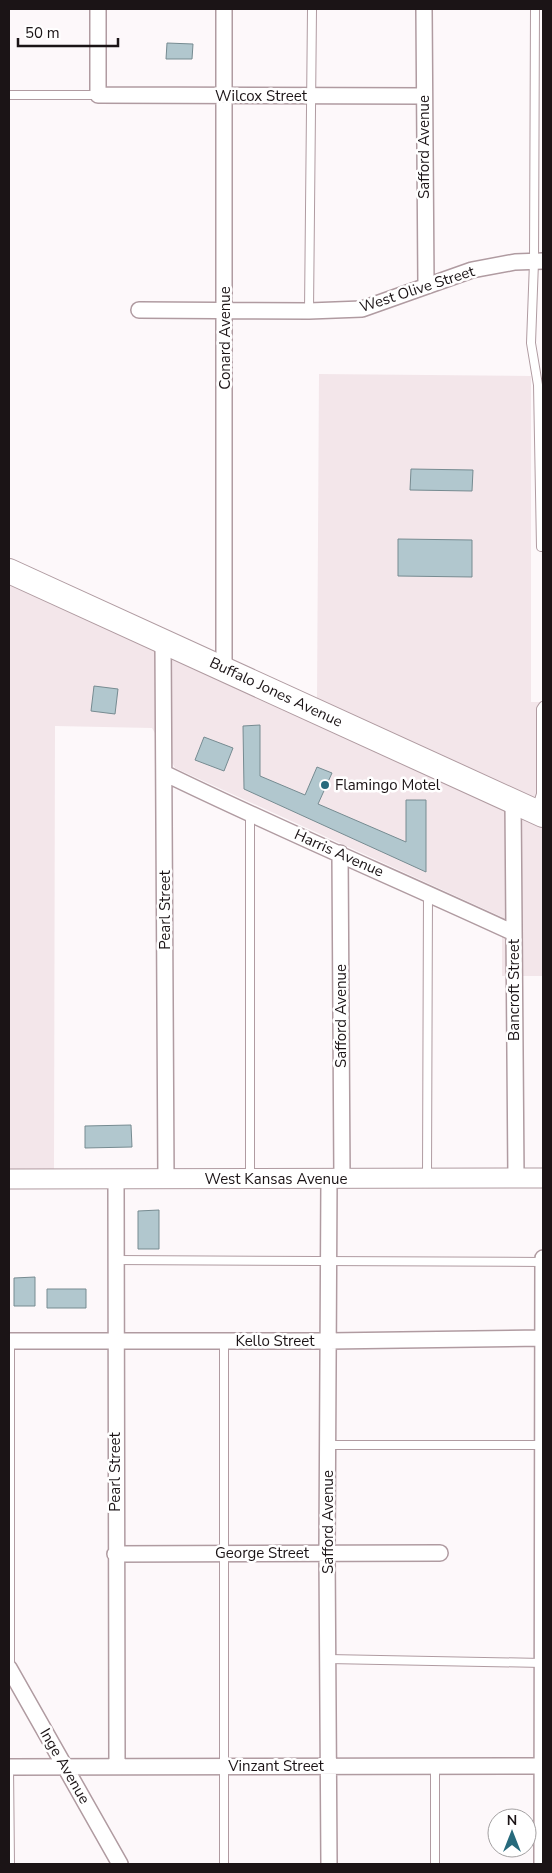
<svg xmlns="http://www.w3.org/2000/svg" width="552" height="1873" font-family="'Nunito Sans',sans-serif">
	<rect width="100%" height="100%" fill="#fdf8fa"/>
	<path fill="#f3e6ea" d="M319,374l212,2v326h12v274h-41v-59l-327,-149 -23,-40 -97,-2 -1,445h-45v-612l115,54 193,86z"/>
	<path fill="#b1c7ce" stroke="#768b91" d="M167,43l26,1 -1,15h-26z
		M411,469l62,1 -1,21 -62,-1z
		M398,539l74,1v37l-74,-1z
		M94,686l24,3 -3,25 -24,-3z
		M260,725v51l45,19 12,-28 15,6 -14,31 88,38v-42h20v72l-182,-83 -1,-63z
		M204,737l29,11 -9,23 -29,-11z
		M131,1125l1,22 -47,1v-22z
		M159,1210v39h-21v-38z
		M35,1277v29h-21v-28z
		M47,1289h39v19h-39z"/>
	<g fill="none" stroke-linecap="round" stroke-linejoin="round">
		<defs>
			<path id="service" d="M535,9l-1,253 -3,81 7,42 3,162
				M9,95h89
				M309,311l3,-302
				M536,809l5,-15v-85l2,-3
				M250,815v363
				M427,1179l1,-286
				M115,1260l428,2
				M10,1341v330
				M224,1341v523
				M328,1445h214
				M328,1659l214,4
				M435,1766v98
				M9,1767l1,97"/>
			<path id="minor" d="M98,9v86l326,1
				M424,9l2,276
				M139,310l170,1 53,-2 110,-39 43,-8 28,-1
				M163,641l3,539
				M224,668v-659
				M164,773c115,56 233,106 350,160
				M513,801l3,377
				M340,853l2,326
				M116,1179l1,587
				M329,1179l-2,374 2,311
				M9,1341h320l213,-3
				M115,1554l325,-1
				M9,1668l111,196
				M9,1767l534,-1
				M542,1864l1,-606"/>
			<path id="tertiary" d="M9,1179l534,-1"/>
			<path id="primary" d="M9,571l534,244"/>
		</defs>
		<use href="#service" stroke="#b09ba1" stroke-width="10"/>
		<use href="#minor" stroke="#b09ba1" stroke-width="18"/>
		<use href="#tertiary" stroke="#b09ba1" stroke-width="21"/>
		<use href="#primary" stroke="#b09ba1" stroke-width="26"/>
		<use href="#service" stroke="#fff" stroke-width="8"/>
		<use href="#minor" stroke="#fff" stroke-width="15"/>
		<use href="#tertiary" stroke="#fff" stroke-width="19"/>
		<use href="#primary" stroke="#fff" stroke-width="24"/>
	</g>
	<circle fill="#276a7c" stroke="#fff" stroke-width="2" cx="325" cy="785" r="5"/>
	<g text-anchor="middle" stroke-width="5" stroke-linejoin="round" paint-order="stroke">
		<g font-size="15" fill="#1b1416" stroke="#fff">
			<text x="261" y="101">Wilcox Street</text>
			<text transform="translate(424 147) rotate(-90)" y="5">Safford Avenue</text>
			<text transform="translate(417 289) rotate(-18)" y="5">West Olive Street</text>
			<text transform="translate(225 338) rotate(-90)" y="5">Conard Avenue</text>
			<text transform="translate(276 692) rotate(25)" y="5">Buffalo Jones Avenue</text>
			<text transform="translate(339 853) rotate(24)" y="5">Harris Avenue</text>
			<text transform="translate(165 910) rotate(-90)" y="5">Pearl Street</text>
			<text transform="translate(514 990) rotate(-90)" y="5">Bancroft Street</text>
			<text transform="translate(341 1016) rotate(-90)" y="5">Safford Avenue</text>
			<text x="276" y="1184">West Kansas Avenue</text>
			<text x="275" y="1346">Kello Street</text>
			<text transform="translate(115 1472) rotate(-90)" y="5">Pearl Street</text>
			<text transform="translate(328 1522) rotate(-90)" y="5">Safford Avenue</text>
			<text x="262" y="1558">George Street</text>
			<text transform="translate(65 1766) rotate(60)" y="5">Inge Avenue</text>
			<text x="276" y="1771">Vinzant Street</text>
		</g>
		<g font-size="15" fill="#1b1416" stroke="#fff" text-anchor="start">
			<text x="335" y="790">Flamingo Motel</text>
		</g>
	</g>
	<rect width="552" height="1873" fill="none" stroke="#1b1416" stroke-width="20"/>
	<g transform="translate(512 1833)"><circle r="24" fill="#ffffff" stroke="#a4a1a2"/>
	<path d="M0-4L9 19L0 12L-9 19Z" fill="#276a7c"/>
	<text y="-8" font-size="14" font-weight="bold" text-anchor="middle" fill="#1b1416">N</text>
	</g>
	<path d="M18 38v8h100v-8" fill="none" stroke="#1b1416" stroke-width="2.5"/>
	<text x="25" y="38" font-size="15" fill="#1b1416" stroke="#ffffff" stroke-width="4" paint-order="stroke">50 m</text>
</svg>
